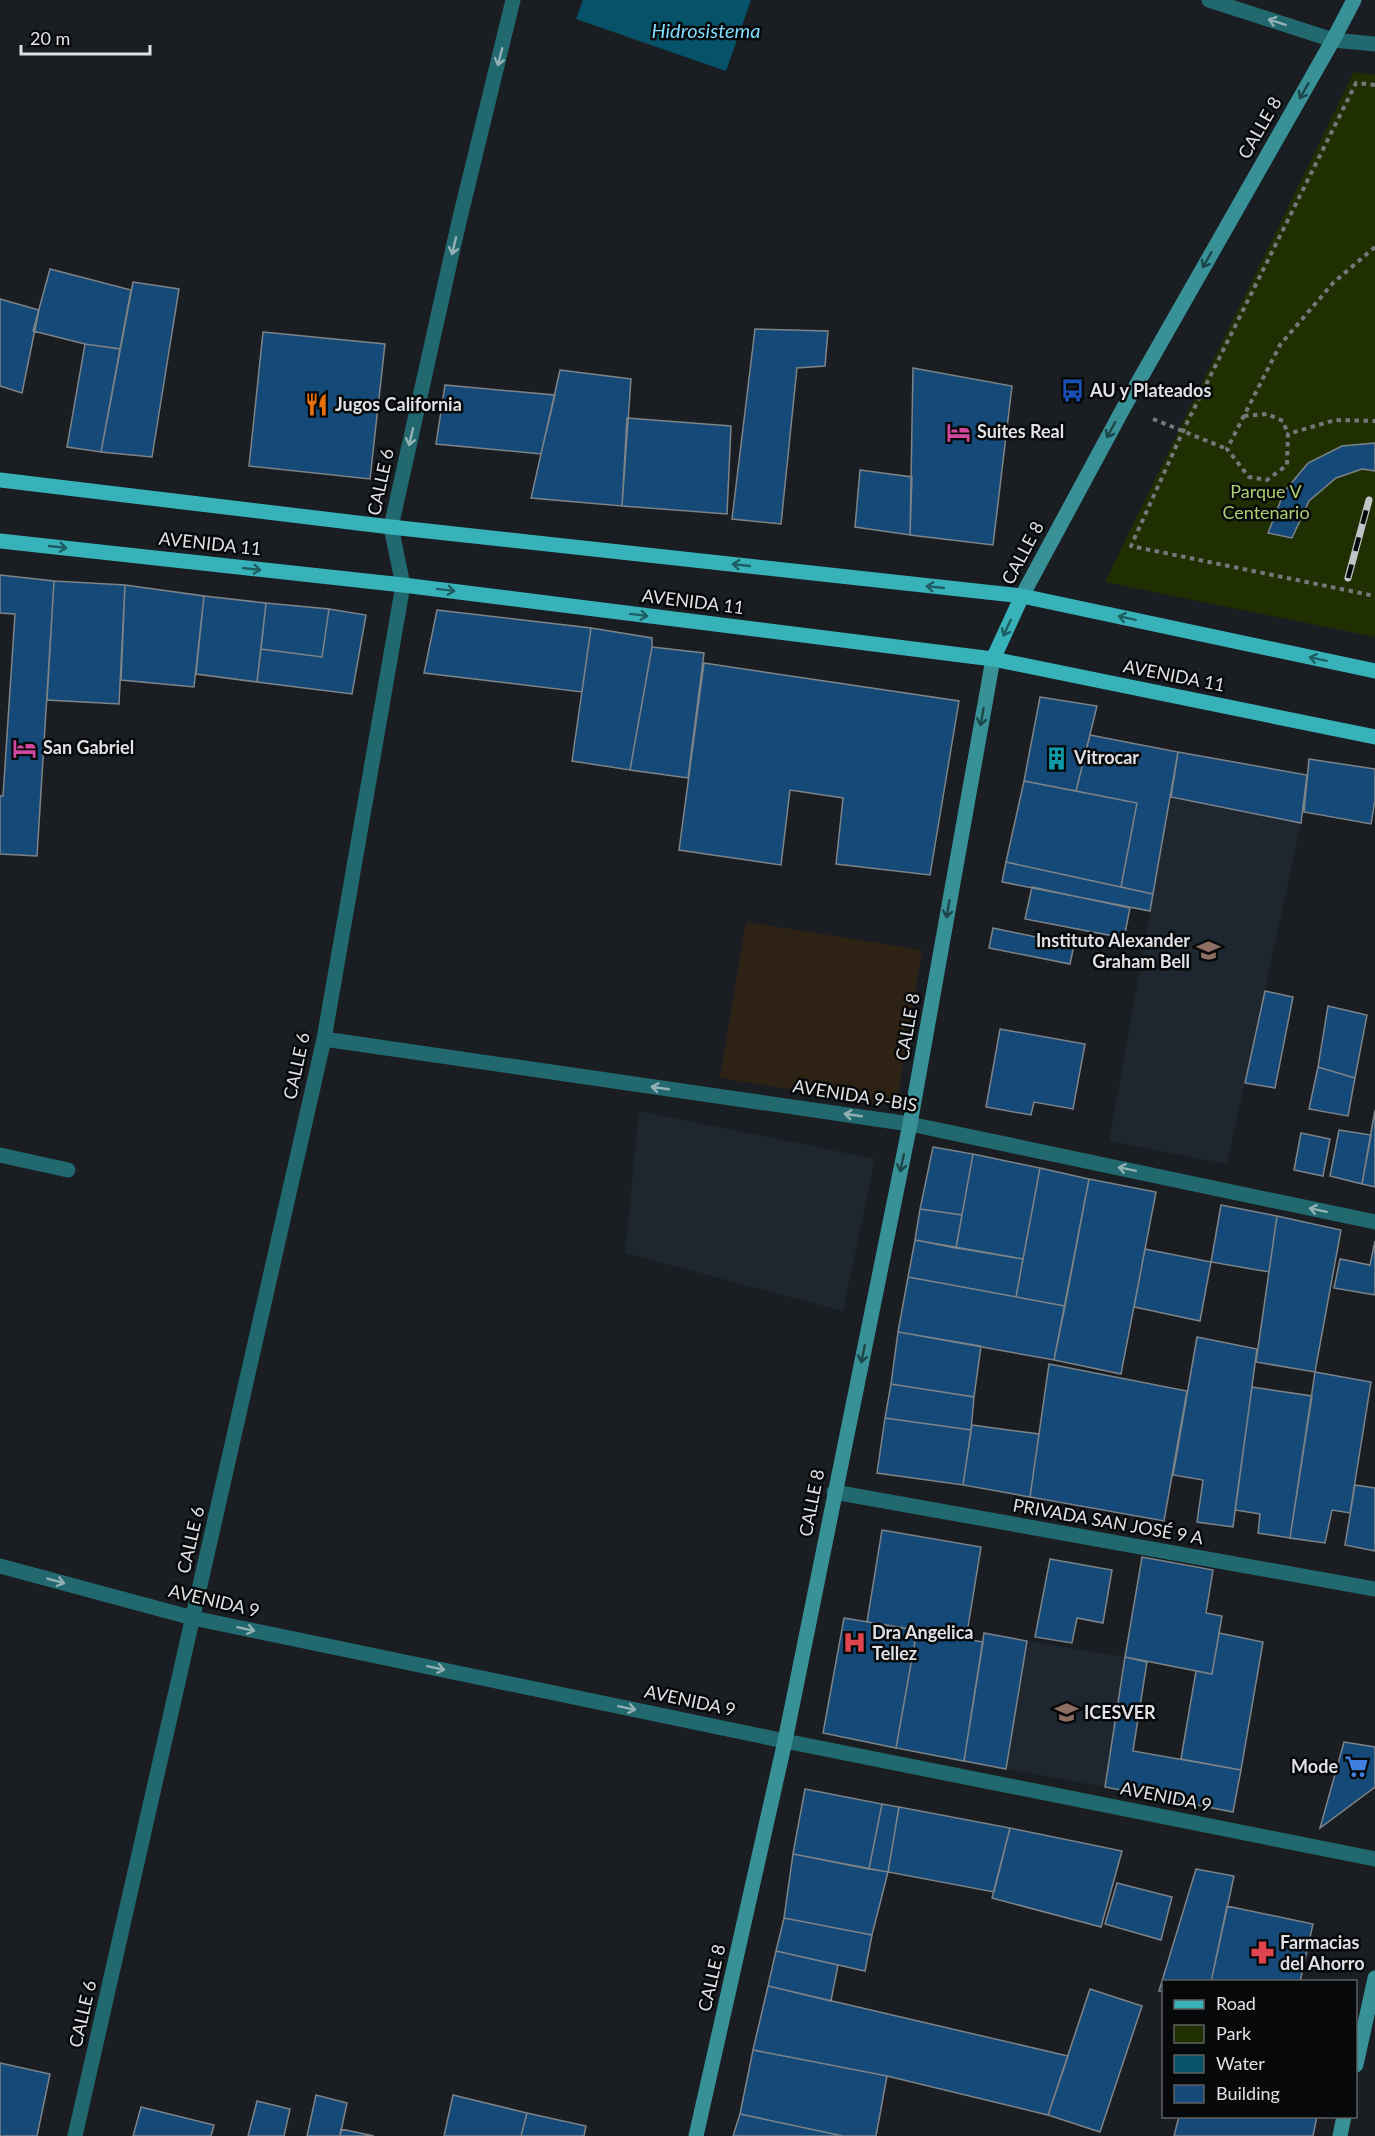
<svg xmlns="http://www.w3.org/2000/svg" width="1375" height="2136" font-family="Lato,sans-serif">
	<rect width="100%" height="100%" fill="#1a1e22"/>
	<path fill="#2e2214" d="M746,922l176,28 -26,156 -176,-28z"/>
	<path fill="#1e272f" d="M1171,797l130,26 -74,341 -118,-23z
		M639,1111l236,48 -32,152 -218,-58z
		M1027,1641l98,16 -20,130 -99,-18z"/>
	<path fill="#202f02" d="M1354,72l21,3v562l-270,-55z"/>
	<path fill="#065369" d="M583,0h168l-25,71 -150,-52z"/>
	<path fill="#154a78" stroke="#7e8388" stroke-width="1.5" d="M50,269l81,21 -11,59 -35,-5 -52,-13z
		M133,282l46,7 -27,168 -51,-5z
		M0,299l39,11 -17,83 -22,-7z
		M755,329l73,2 -3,35 -28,2 -16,156 -49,-5z
		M263,332l122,12 -15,135 -121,-13z
		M85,344l35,5 -19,103 -34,-5z
		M913,368l99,18 -19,159 -83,-10z
		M560,370l71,9 -9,127 -91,-8z
		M445,385l110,10 -14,59 -105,-10z
		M627,418l104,8 -4,88 -105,-8z
		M1375,443v28l-13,-2 -26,9 -27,23 -17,37 -24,-5 16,-41 24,-29 34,-17z
		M860,470l52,7 -2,58 -55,-8z
		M0,575l54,6 -17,275 -37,-2v-58h3l12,-182 -15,-1z
		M54,581l71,4 -6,119 -72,-4z
		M125,585l79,11 -10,91 -73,-7z
		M204,596l62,7 -9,79 -61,-8z
		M266,603l63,6 -7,48 -61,-8z
		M329,609l37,6 -14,79 -95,-12 4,-33 61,8z
		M437,610l154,18 -9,64 -158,-19z
		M591,628l61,10v9l-22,123 -58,-9z
		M652,647l52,6 -16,125 -58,-8z
		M704,663l255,38 -29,174 -94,-11 7,-66 -53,-8 -9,75 -102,-15z
		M1040,697l57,9 -21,85 -52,-10z
		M1090,735l88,17 -25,142 -32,-7 16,-84 -61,-12z
		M1178,752l129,23 -6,48 -130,-26z
		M1309,759l66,10v31l-4,24 -67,-12z
		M1024,781l113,22 -16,84 -115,-25z
		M1006,862l147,32 -3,17 -148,-29z
		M1032,887l98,21 -6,30 -99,-19z
		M993,928l81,17 -4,19 -81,-16z
		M1265,991l28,6 -18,91 -30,-5z
		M1328,1006l39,9 -12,63 -37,-11z
		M1000,1029l85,15 -12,65 -39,-7 -3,13 -45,-8z
		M1318,1067l37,11 -7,38 -39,-7z
		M1375,1110v77l-13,-3z
		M1339,1130l32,5 -9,49 -32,-8z
		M1301,1133l29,6 -7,37 -29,-6z
		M933,1147l40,7 -11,61 -42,-6z
		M973,1154l67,14 -17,91 -67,-11z
		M1040,1168l49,11 -24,127 -49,-9z
		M1089,1179l67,13 -35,182 -67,-14z
		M1221,1205l56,11 -8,56 -58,-10z
		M920,1209l42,6 -6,33 -41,-8z
		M1277,1216l64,14 -26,142 -59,-10z
		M915,1240l108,19 -7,38 -108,-20z
		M1375,1241v54l-41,-7 6,-29 30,6z
		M1145,1249l66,13 -11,59 -66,-14z
		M908,1277l157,29 -11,54 -156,-28z
		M898,1332l83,14 -7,51 -83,-13z
		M1197,1337l60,12 -24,178 -36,-5 6,-42 -30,-5z
		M1049,1364l138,27 -23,130 -134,-24z
		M1315,1372l56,10 -21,131 -18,-3 -7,33 -35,-5z
		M891,1384l83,13 -3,33 -86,-12z
		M1252,1387l60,9 -22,142 -32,-5 2,-19 -25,-4z
		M885,1418l86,12 -8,55 -86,-12z
		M972,1425l67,9 -9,63 -67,-12z
		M1355,1485l20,3v63l-30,-6z
		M882,1530l99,17 -15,92 -99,-17z
		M1142,1557l71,13 -7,43 16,3 -10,58 -87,-17z
		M1050,1559l62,11 -9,53 -26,-5 -5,25 -37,-6z
		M844,1618l73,12 -21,118 -73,-15z
		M917,1630l66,12 -19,119 -68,-13z
		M984,1633l43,8 -21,128 -42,-8z
		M1219,1633l44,9 -22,128 -60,-11 15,-88 16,3z
		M1125,1657l22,5 -14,89 108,19 -8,42 -128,-25z
		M1344,1742l31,5v40l-55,41z
		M805,1789l77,15 -13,65 -76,-15z
		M882,1804l17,3 -11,65 -19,-3z
		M899,1807l111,21 -16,64 -106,-20z
		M1010,1828l112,23 -21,76 -109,-29z
		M793,1854l95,18 -16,63 -88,-17z
		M1196,1869l38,7 -23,106h-47v10l-5,-1z
		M1117,1883l55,14 -11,43 -56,-16z
		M1227,1906l86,18 -13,58h-89z
		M784,1918l88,17 -7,36 -89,-20z
		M776,1951l62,14 -7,36 -63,-15z
		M768,1986l300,70 -20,59 -161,-39 -134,-26z
		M1090,1989l52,17 -42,126 -52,-17z
		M753,2050l134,26 -11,60h-33l-103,-22z
		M0,2063l50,11 -13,62h-37z
		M316,2095l31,8 -7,33h-33z
		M453,2095l74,18 -6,23h-77z
		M257,2101l33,8 -6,27h-36z
		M141,2107l73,18 -3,11h-78z
		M527,2113l59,13 -2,10h-63z
		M740,2114l103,22h-110z
		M1179,2116h138l-4,20h-139z
		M341,2129l33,7h-34z"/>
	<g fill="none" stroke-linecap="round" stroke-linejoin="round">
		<path stroke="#75787b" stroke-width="4" stroke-dasharray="4.5 4.5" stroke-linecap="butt" d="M1375,85l-19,-2 -173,348 -52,115 244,50
			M1375,247l-42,36 -53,62 -53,104 22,28 18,3 20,-15 1,-31 47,-14 40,1
			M1244,416l23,-2 16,7 5,13
			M1153,419l74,30"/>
		<path stroke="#21696e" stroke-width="15" d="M1333,40l42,4
			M324,1039l586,85 465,98
			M0,1155l68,15
			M834,1492l541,97
			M0,1566l193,52 592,123 590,118
			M75,2136l249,-1097 79,-454 -12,-58 67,-301 55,-226"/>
		<path stroke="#21696e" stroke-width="15" d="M1209,0l124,40"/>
		<path stroke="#389197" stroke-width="15" d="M1022,596l102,-189 209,-367 21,-40
			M1356,2065l19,-87
			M696,2136l89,-395 125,-617 83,-465
			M1340,2136l4,-20"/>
		<path stroke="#37b2b9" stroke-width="15" d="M0,480l391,47 631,69 353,75
			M0,541l403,44 590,74 382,78
			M993,659l29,-63"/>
		<defs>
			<path id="rail" d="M1348,578l21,-78"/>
		</defs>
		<use href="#rail" stroke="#c1c3c6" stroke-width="7"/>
		<use href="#rail" stroke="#060809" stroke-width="4.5" stroke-dasharray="14" stroke-linecap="butt"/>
	</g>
	<defs><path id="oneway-shaft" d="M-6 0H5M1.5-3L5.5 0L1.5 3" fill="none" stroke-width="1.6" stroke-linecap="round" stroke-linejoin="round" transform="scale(1.5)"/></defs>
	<g stroke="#93b1b5">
		<use href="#oneway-shaft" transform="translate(1277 22) rotate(-162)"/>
		<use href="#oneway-shaft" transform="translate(500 57) rotate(104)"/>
		<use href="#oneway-shaft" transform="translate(454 246) rotate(103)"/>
		<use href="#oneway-shaft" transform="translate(411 437) rotate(103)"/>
		<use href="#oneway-shaft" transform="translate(660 1088) rotate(-172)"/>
		<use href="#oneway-shaft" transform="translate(853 1115) rotate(-172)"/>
		<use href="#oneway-shaft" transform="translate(1127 1169) rotate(-168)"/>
		<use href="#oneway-shaft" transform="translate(1318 1210) rotate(-168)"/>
		<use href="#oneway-shaft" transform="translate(56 1581) rotate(15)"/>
		<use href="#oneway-shaft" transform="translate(246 1629) rotate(12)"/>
		<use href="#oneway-shaft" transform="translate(436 1668) rotate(12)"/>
		<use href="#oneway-shaft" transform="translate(627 1708) rotate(12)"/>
	</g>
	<g stroke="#1c4649">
		<use href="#oneway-shaft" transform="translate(1304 91) rotate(120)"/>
		<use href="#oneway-shaft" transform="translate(1207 260) rotate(120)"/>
		<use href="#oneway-shaft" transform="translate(1111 430) rotate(118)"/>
		<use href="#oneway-shaft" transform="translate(982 717) rotate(100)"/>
		<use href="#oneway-shaft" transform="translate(948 909) rotate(100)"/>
		<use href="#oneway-shaft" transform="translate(902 1163) rotate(102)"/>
		<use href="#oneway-shaft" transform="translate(863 1354) rotate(102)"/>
	</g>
	<g stroke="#1e5d61">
		<use href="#oneway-shaft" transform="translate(58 547) rotate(6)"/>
		<use href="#oneway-shaft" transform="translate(741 565) rotate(-174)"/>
		<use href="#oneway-shaft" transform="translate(252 569) rotate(6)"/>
		<use href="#oneway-shaft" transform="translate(935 587) rotate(-174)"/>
		<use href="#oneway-shaft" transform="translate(446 590) rotate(7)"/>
		<use href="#oneway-shaft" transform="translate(639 615) rotate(7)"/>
		<use href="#oneway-shaft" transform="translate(1127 618) rotate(-168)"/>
		<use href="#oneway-shaft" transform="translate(1007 628) rotate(115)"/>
		<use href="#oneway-shaft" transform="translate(1318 659) rotate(-168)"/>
	</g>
	<defs>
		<symbol id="bus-bare" viewBox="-9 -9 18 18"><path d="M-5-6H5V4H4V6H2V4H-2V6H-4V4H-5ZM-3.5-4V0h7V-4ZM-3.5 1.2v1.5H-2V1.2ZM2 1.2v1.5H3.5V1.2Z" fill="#1a4fb4" stroke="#060809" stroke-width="2.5" paint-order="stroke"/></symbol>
		<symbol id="restaurant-bare" viewBox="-9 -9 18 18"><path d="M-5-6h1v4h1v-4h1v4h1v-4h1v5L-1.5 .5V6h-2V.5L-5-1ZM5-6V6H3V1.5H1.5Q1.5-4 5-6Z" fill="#e8710a" stroke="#060809" stroke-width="2.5" paint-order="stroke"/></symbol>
		<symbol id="hotel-bare" viewBox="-9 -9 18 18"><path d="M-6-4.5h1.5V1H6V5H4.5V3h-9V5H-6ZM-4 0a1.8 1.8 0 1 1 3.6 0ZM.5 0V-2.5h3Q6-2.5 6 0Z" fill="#d1479c" stroke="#060809" stroke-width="2.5" paint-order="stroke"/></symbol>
		<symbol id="building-bare" viewBox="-9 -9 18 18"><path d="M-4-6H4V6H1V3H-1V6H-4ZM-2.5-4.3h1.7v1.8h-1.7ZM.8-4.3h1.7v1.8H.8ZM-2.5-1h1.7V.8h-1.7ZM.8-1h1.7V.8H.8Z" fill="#0f9aa8" stroke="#060809" stroke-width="2.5" paint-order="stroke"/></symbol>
		<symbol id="school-bare" viewBox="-9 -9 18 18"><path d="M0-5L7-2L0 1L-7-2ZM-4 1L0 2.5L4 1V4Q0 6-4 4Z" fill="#8d6e63" stroke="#060809" stroke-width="2.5" paint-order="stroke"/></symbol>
		<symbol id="hospital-bare" viewBox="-9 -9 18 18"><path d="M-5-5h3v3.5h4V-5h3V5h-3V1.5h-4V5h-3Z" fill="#e0444e" stroke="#060809" stroke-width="2.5" paint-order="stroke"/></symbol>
		<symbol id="supermarket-bare" viewBox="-9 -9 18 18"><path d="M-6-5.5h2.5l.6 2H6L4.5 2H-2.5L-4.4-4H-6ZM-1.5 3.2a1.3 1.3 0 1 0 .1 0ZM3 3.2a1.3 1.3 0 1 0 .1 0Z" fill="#3f7fe0" stroke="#060809" stroke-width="2.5" paint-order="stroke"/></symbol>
		<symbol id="pharmacy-bare" viewBox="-9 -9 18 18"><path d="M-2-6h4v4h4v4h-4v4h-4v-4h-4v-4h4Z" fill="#e0444e" stroke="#060809" stroke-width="2.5" paint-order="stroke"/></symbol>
	</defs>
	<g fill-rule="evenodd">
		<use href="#bus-bare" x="1056" y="374" width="33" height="33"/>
		<use href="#restaurant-bare" x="300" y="388" width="33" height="33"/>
		<use href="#hotel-bare" x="942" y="416" width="33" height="33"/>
		<use href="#hotel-bare" x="8" y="732" width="33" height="33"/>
		<use href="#building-bare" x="1040" y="742" width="33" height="33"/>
		<use href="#school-bare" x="1192" y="934" width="33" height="33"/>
		<use href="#hospital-bare" x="838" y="1626" width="33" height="33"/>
		<use href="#school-bare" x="1050" y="1696" width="33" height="33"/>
		<use href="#supermarket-bare" x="1340" y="1750" width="33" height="33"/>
		<use href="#pharmacy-bare" x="1246" y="1936" width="33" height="33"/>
	</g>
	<g text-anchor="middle" stroke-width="5" stroke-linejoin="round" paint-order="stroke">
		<g font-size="18" fill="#dfe1e4" stroke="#060809">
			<text transform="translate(1260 128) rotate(-60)" y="6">CALLE 8</text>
			<text transform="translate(381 482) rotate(-78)" y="6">CALLE 6</text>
			<text transform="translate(210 544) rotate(6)" y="6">AVENIDA 11</text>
			<text transform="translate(1023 553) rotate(-62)" y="6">CALLE 8</text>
			<text transform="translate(693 602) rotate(7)" y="6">AVENIDA 11</text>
			<text transform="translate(1174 676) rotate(11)" y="6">AVENIDA 11</text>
			<text transform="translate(908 1027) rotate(-80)" y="6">CALLE 8</text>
			<text transform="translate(297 1066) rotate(-78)" y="6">CALLE 6</text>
			<text transform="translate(855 1096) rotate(9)" y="6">AVENIDA 9-BIS</text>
			<text transform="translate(812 1503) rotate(-79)" y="6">CALLE 8</text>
			<text transform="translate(1108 1522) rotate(10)" y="6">PRIVADA SAN JOSÉ 9 A</text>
			<text transform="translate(191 1540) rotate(-77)" y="6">CALLE 6</text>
			<text transform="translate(214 1601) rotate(13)" y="6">AVENIDA 9</text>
			<text transform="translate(690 1701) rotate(12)" y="6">AVENIDA 9</text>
			<text transform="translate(1166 1797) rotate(11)" y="6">AVENIDA 9</text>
			<text transform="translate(712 1978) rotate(-77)" y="6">CALLE 8</text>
			<text transform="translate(83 2014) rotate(-77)" y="6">CALLE 6</text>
		</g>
		<g font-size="18" font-weight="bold" fill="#dfe1e4" stroke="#060809" text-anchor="start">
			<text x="1090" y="397">AU y Plateados</text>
			<text x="335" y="411">Jugos California</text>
			<text x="977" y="438">Suites Real</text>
			<text x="43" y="754">San Gabriel</text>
			<text x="1074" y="764">Vitrocar</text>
			<text x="1190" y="947" text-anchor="end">Instituto Alexander<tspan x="1190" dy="21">Graham Bell</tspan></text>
			<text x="872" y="1639">Dra Angelica<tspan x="872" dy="21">Tellez</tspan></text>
			<text x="1084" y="1719">ICESVER</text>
			<text x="1338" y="1773" text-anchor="end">Mode</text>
			<text x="1280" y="1949">Farmacias<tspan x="1280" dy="21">del Ahorro</tspan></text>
		</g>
		<g font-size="18" fill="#abcf74" stroke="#060809">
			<text x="1266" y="498">Parque V<tspan x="1266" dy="21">Centenario</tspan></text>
		</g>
		<g font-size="20" font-style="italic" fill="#7fdbfd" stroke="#060809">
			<text x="706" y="38">Hidrosistema</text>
		</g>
	</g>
	<rect x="1162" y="1980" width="195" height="138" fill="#060809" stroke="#5d5f61" stroke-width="1.5"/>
	<rect x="1174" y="2000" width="30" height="9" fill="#37b2b9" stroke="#5d5f61" stroke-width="1.5"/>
	<text x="1216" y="2010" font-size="18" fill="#dfe1e4">Road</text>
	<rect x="1174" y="2025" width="30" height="18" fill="#202f02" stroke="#5d5f61" stroke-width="1.5"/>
	<text x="1216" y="2040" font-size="18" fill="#dfe1e4">Park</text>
	<rect x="1174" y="2055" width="30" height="18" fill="#065369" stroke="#5d5f61" stroke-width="1.5"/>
	<text x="1216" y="2070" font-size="18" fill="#dfe1e4">Water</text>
	<rect x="1174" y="2085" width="30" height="18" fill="#154a78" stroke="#5d5f61" stroke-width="1.5"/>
	<text x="1216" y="2100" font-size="18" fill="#dfe1e4">Building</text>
	<path d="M21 45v9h129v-9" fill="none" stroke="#dfe1e4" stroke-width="3"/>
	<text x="30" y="45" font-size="18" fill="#dfe1e4" stroke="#060809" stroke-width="4.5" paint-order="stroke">20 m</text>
</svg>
